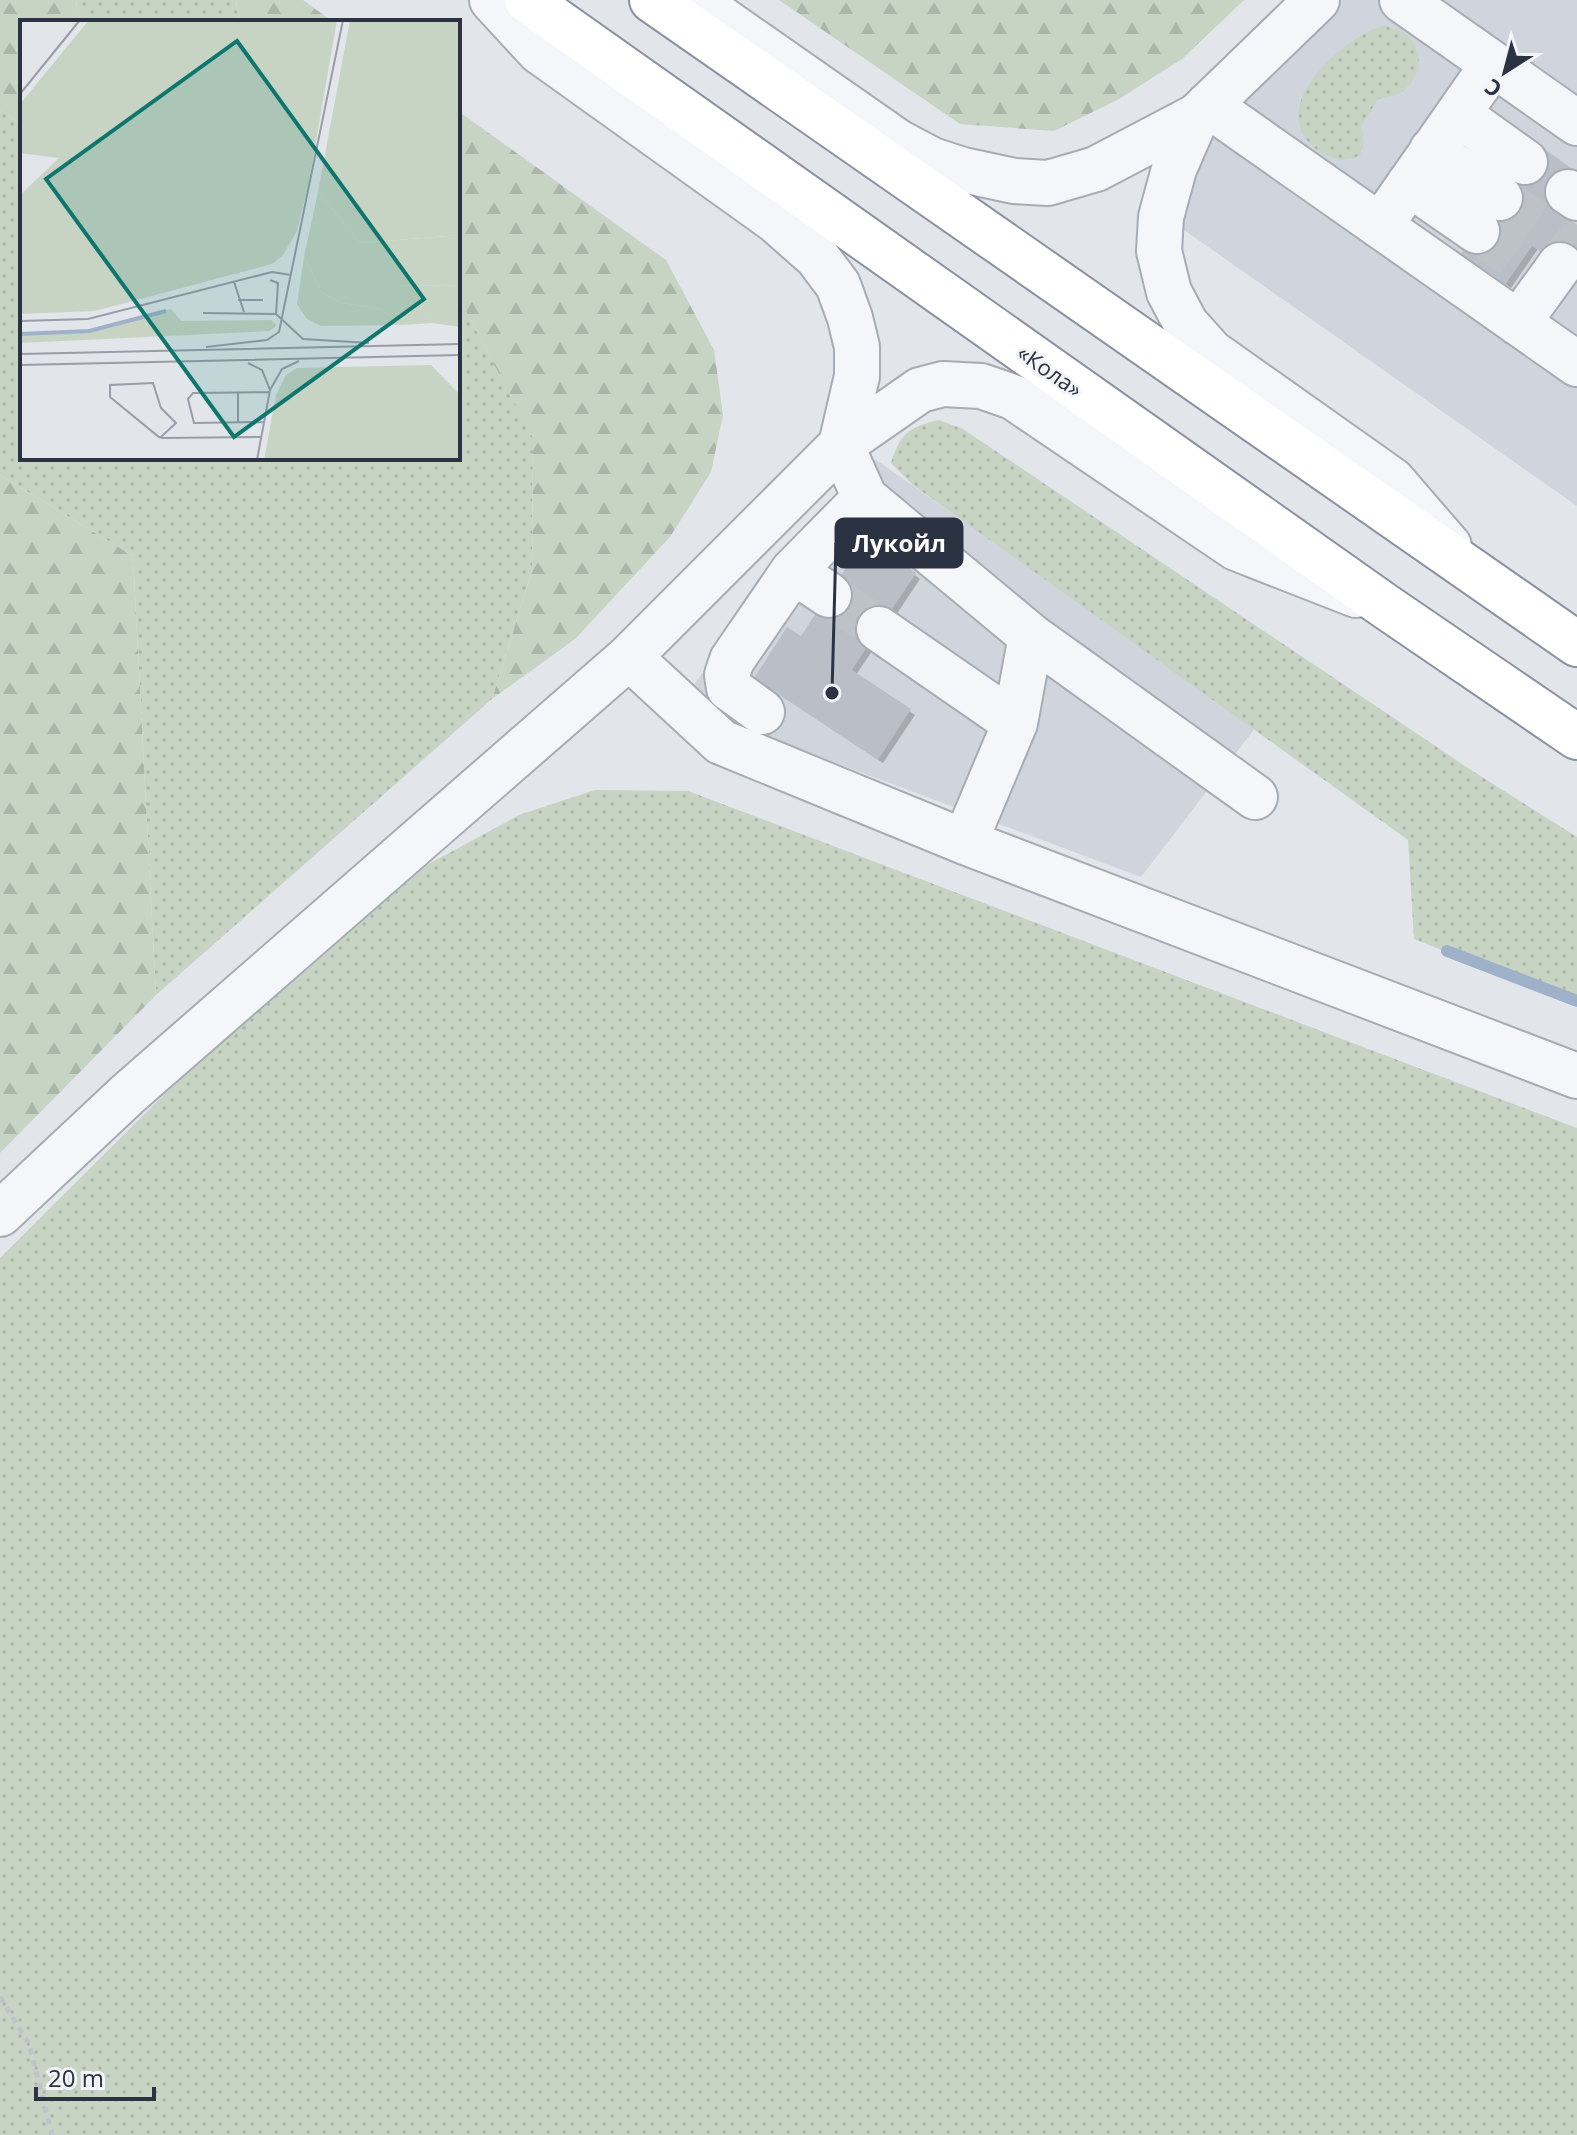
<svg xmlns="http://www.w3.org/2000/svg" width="1577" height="2135" font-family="'Open Sans',sans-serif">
	<defs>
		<pattern id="grass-dots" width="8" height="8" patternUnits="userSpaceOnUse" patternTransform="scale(2)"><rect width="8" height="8" fill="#c7d4c4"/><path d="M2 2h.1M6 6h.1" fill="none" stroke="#abb6aa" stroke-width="1.8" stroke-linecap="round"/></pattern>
		<pattern id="forest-firs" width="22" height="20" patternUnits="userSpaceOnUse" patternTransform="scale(2)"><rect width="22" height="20" fill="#c7d4c4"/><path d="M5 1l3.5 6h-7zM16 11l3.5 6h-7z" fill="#abb6aa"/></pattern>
	</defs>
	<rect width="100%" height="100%" fill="#e2e5ea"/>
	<path fill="#d0d4dc" d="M1337,0h240v506l-400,-281 30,-99z
		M875,459l381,268 -115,150 -391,-146 -58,-43 90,-129z"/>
	<path fill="url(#grass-dots)" d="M76,0h160l3,22h-160z
		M1382,26c37,2 50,42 21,65 -7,5 -16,6 -25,8l-17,27 3,17 -4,12c-12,7 -24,6 -36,-1 -67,-37 13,-114 58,-128z
		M0,110l22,15v333h436v-162l75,141 -1,134 -40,128 -336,296 -23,-439 -133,-81z
		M939,420l24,9 511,343 103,65v167l-163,-65 -6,-99 -495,-355 -22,-22c10,-31 17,-35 48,-43z
		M595,790l93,1 889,337v1007h-1577v-877l193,-192 232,-200 94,-51z"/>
	<path fill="url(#forest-firs)" d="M0,0h76l3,22h-57v103l-22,-15z
		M236,0h67l30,22h-94z
		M779,0h465l-62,59 -63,40 -65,32 -94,-7z
		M458,111l208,149 48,90 9,65 -12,57 -41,65 -95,102 -83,60 40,-128 1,-133 -75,-142z
		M0,475l133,81 23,439 -156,158z"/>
	<path fill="#0003" d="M1560,215l17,12 -39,22 -27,39 -42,-29z
		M915,575l5,4 -64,96 59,40 -32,48 -122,-81 41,-43z"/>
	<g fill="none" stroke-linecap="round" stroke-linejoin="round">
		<path stroke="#9eb1c9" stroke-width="12" d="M1447,951l130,50"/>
	</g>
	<path fill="#babec7" d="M1537,144l40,28v7l-21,31 21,15v52l-45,-31 -27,39 -44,-31z
		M865,539l51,34 -64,97 59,39 -33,51 -124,-82 33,-51 14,9z"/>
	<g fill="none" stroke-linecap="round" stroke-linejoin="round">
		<path stroke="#bdc1c8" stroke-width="44" stroke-dasharray="44 22" stroke-linecap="butt" d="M1500,198l71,50
			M1477,231l44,31
			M829,595l50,34"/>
		<defs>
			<path id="minor" d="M492,0l47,51 236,169 42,37 21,28 12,33 7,29v29l-16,69 24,53 166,138 224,161
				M690,0l16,8 192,134 34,18 31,10 51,11 34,2 48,-14 101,-53 120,-116
				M1402,0l175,123
				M1208,105l369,259
				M1458,114l67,48
				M1197,116l-23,53 -13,48 -2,34 10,41 17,32 25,28 181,128 57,66
				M1432,150l68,48
				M1409,184l68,47
				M1568,192l9,6
				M1380,226l113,-162
				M1518,323l42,-58
				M793,571l36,24
				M879,629l136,94
				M629,657l92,85 244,100 612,234
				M762,712l-33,-24 -2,-13 5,-15 61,-89 72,-73
				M965,842l50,-119 16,-87
				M0,1214l129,-121 500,-436 212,-212 79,-55 23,-6 38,2 32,11 223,151 120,47"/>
			<path id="highway" d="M527,0l858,606 192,131
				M652,0l925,644"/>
		</defs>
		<use href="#minor" stroke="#a7acb4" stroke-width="48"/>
		<use href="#highway" stroke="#8a92a1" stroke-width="48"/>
		<path stroke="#c0c3c9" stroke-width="5" stroke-dasharray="6 6" stroke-linecap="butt" d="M0,1997l29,47 23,91"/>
		<use href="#minor" stroke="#f5f6f9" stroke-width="44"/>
		<use href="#highway" stroke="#fff" stroke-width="44"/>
	</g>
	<g text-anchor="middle" stroke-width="6" stroke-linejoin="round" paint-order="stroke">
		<g font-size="22" fill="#2b3242" stroke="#f2f4f8">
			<text transform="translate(1050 371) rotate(35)" y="8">«Кола»</text>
		</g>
	</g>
	<g transform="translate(20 20)">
		<rect width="440" height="440" fill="#e2e5ea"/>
		<path d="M69,0h248l-29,167 -11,44 -14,24 -11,9 -177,47 -75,3v-119l39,-37 -39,-5v-49zM298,172l42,51 100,-8v50l-63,1 36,37 -32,2 -20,-16 -39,-6 -20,-10 -18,-36zM151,289l10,12 90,-1 6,5 -7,6 -250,12v-10l70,-3z" fill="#c7d4c4"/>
		<path d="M330,0h110v215l-100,8 -42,-51zM284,237l18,36 20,10 39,6 20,16 -80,1 -14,-7 -10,-15zM440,265v42l-27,-4 -37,-37zM411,345l29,30v65h-196l12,-65 10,-20 11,-7z" fill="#c7d4c4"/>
		<path d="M342,0h98v98l-119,4z" fill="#c7d4c4"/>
		<path fill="none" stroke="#9eb1c9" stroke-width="4" d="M0,314l69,-3 77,-20"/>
		<path fill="none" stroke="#999da7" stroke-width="2" d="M0,74l60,-74M250,260l8,3 -2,31M214,262l10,30M218,280h25M183,293l73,1 27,25 66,4M0,301l68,-2 184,-47 19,3M186,327l61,-7 12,-8 64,-312M0,334l440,-10M228,343l14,7 8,20M0,345l440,-10M218,373v29M244,402l-70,1 -6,-24 5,-6 76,-1M141,417l15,-14 -15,-15 -8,-25 -43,2v12l49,40 4,1 98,-1M237,440l13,-70 12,-21 17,-8"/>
		<path fill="#0f766e" fill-opacity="0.15" stroke="#0f766e" stroke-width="4" d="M217,21l187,258 -190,138 -188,-258z"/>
		<rect width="440" height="440" fill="none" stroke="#2b3242" stroke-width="4"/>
	</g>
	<path fill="none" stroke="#2b3242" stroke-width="3" d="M832 693L836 543"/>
	<circle fill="#2b3242" stroke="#f2f4f8" stroke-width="3" cx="832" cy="693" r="8"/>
	<rect fill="#2b3242" stroke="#2b3242" stroke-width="3" x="836" y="519" width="126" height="48" rx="8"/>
	<g font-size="24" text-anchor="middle" font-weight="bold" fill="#fff">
		<text x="899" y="552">Лукойл</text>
	</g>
	<g transform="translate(1505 72) rotate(216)" stroke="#f2f4f8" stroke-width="6" paint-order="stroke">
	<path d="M0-6L14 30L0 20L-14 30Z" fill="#2b3242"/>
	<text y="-12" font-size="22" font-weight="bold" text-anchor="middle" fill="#2b3242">С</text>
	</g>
	<path d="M36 2087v12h118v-12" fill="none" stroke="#2b3242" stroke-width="4"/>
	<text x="48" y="2087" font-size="24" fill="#2b3242" stroke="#f2f4f8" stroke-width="6" paint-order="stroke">20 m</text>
</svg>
